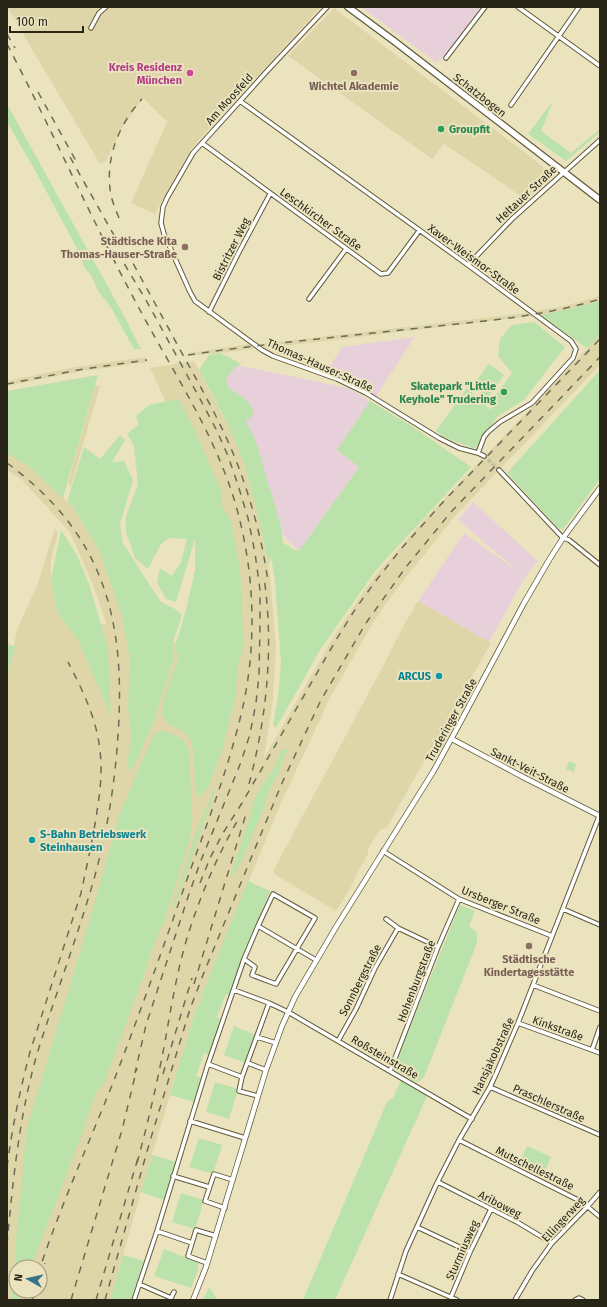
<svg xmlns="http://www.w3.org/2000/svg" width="607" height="1307" font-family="'Fira Sans',sans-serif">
	<rect width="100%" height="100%" fill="#eae3be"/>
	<path fill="#e8d0db" d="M361,7h120l-35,48 -9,8z
		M415,337l-39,59 -49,-25 15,-24z
		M237,365l111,23 22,13 -33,49 22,17 -60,84 -13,-12 -8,-12 -36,-105 -16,-41v-6z
		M473,502l65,59 -13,16 -36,65 -71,-41 46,-68 55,39 -61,-52z"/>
	<path fill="#ded6a9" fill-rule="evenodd" d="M7,7h314l-123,134 -9,12 -34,61 -24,-11 36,-81 -24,-24 -21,30 -16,33 -6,3z
		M334,8l220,167 -27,25 -83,-56 -12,15 -144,-103z
		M600,296v5l-31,8 -29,6 -4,-4 29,-5z
		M527,313l5,3 -266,32 -7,-4z
		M600,335v30l-145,151 -64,80 -20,30 -40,70 -51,109 -79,192v4l-5,9 -26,85 -18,60v6l-2,2 -9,29 -31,108h-103v-620l10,-50 21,-47 17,-55 3,5 -7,27v19l6,33 5,7 45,6 -14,-40 -23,-53 -48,-52 -15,-10v-17l24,15 43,40 26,44 22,64 2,12 5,1 6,33 47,-23 18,-87 -16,-111 -34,-73 44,-7 37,70 11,27 13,41 15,76 6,71 -3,53 -9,59 69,-120 21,-32 21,-30 47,-54zM16,1267h24v24h-24z
		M249,344l5,5 -63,7 -3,-3z
		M145,357l3,5 -66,9 -75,15v-5l68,-14z
		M95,385l5,1 -29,100 -3,-3z
		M418,601l73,42 -104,184 -8,4 -11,18v5l-9,16 -9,19 -14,22 -60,-36 -3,-4 108,-201 24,-47z"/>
	<path fill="#bbe2aa" d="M553,101l-12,30 30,22 29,-24v3l-34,29 -38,-27z
		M7,104l120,217 5,11 9,17h-7l-24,-43 -11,-14 -8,-17 -7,-8 -5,-15 -42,-78 -30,-52z
		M600,301v34l-13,13 -47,-33 29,-6z
		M534,322l31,25 -41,53 -26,16 -23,33 -31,-12 -8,-6 31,-43 24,22 4,-9 -2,-2 19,-26 -14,-17 2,-17 12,-14z
		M219,353l10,4 12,7c-7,4 -12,9 -15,17l2,6 19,13 7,11 -2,5 -6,5c11,19 17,43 23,65 6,19 13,37 14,57 5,2 12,8 16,8l60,-84 -22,-17 33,-49 43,26 58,40 -95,103 -56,80 -44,78 -3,-3 5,-28 3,-33 -6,-82 -4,-26 -2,10c-8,-36 -15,-73 -27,-108 -11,-30 -27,-59 -43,-88l10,-15z
		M489,364l15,11 -16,23 -16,-11z
		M600,370v109l-37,50 -5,-1 -51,-55z
		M98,375l-3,10 -32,113 -32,-30 -24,-15v-62z
		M179,399l16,32 27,62v13l9,15 9,49 2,29 1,48 -5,18 -2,18 1,7 -15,61 -13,34 -7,11h-4l-3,-5 -1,-38 -3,-11 -5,-9 -19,-10 -5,-8 1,-10 5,-20 11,-27 -4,-11 11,-37 9,-40v-31l-19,63 -10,-3 -9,-16 3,-15 12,8 9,-14 6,-23 -18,-1 -8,6 -13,25 -13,-11 -9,-26v-16l12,-31 -4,-39 -7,-12 12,-10 -3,-8 13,-11z
		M120,435l5,5 -13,22 12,-1 9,19 -13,44 3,19 20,32 18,27 14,7 6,5c0,17 -13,24 -7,43l-22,70 -21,45 -4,-7 4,-29 -3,-29 2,-47 -8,-44 -22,-64 -26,-44 -7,-6 17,-55 16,12z
		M61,530l15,23 13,31 19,64 3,68 -33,-76 -21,-28 -6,-33z
		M7,644l8,2 -6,25h-2z
		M161,730l9,3 14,7 5,11 3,66 -2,22 -26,83c-8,16 -14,31 -18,48l-42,113 -8,10 -14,41 -51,133h-15v24h5l-3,9h-6l4,-60 11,-112 69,-229 24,-86 28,-65 6,-13z
		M284,749h3v2l-7,16v3l-11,20 -5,18 -23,54 -6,13 -2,2 -1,-4 24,-77 20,-32 5,-13z
		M569,761l7,3 -2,8 -8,-3z
		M217,781l-3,13 -39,112h-2l21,-68z
		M248,881l22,10 -28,67 -13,37 -3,-1 -9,23 5,3 -13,35 -5,-2 -8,23 6,2 -8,24 -24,-7 26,-85 5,-9v-4z
		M460,905l15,6 -6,15 8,7v10l-53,134 -4,4 -5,1 -21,-13v-3z
		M234,1026l22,9 -10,28 -22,-8z
		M401,1080l26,16 -92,204h-32l84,-198 6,-4z
		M215,1082l23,7 -9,30 -23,-7z
		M199,1138l23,7 -9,29 -24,-7z
		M527,1146l24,11 -9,20 -24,-11z
		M152,1155l24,7 -12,38 -23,-8 9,-29 2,-2z
		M181,1193l23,7 -9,29 -23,-7z
		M164,1249l35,14 -2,6 1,1 -7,18 -37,-12z
		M123,1255l21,6 -13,39h-21z
		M209,1287l9,13h-15z"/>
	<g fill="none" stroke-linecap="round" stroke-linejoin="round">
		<path stroke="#c3bd9d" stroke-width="3.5" stroke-dasharray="3.5 2" stroke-linecap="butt" d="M484,456l15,14"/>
		<defs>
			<path id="minor" d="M327,7l-59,63 -75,83 -26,45 -4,9 -2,16 3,11 26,58 5,9 67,49 11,6 64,23 29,14 73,45 20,10 19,5 6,3
				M518,7l82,59
				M91,28l8,-15 7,-6
				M446,58l39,-51
				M240,101l228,164 103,76 5,8 -3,9 -41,45 -32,19 -12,10 -4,5 -6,16
				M511,105l68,-98
				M202,143l179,131 7,-1 31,-42
				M468,265l44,-46 88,-79
				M309,299l37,-50
				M209,312l30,-60 31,-58
				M499,470l64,68 6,2 31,25
				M383,851l76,48 93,37
				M563,909l37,16
				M386,919l12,9 40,19
				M244,959l11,8 -3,8 24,9 39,-66 -42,-24 -15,32
				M533,985l67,26
				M234,990l35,13 19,9 184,107
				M518,1023l74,27
				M600,1027l-8,23 8,3
				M257,1037l19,6
				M338,1041l18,-32 19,-41 23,-40
				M248,1063l18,7
				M208,1064l34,13
				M390,1071l48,-124 21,-48
				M490,1087l110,48
				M258,1096l-19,-5 3,-14 27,-74
				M190,1121l55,17
				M459,1140l123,62 18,15
				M173,1176l36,11
				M438,1182l79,40 35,21
				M225,1208l-20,-7 9,-27 19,6
				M417,1227l53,25
				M157,1231l35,12
				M207,1263l-19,-7 8,-26 20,6
				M398,1274l59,26
				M139,1284l32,14
				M451,1297l19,-45 21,-43
				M134,1300l23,-69 51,-167 36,-105 14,-33 58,34
				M170,1300l4,-8
				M390,1300l16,-49 31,-68 22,-43 31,-53 6,-13 22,-51 82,-209
				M515,1300l17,-29 20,-28 36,-37 12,-14
				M575,1300l4,-2 4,2"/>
			<path id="tertiary" d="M452,739l71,38 77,39
				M193,1300l13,-33 60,-197 16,-44 13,-29 41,-70 97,-155 28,-51 63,-118 25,-43 14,-22 37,-50"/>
			<path id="secondary" d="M348,7l46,34 206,159"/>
		</defs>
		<use href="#minor" stroke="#605939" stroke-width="5.5"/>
		<use href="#tertiary" stroke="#605939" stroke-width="6"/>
		<use href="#secondary" stroke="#605939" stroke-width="8"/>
		<use href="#minor" stroke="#fff" stroke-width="3.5"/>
		<use href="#tertiary" stroke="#fff" stroke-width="4.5"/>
		<use href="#secondary" stroke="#fff" stroke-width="5.5"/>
		<path stroke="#6e6a54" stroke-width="1.5" stroke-dasharray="7 7" stroke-linecap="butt" d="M7,34l8,14
			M7,44c46,88 86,179 133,266 33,62 73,121 94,189 21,69 24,146 7,216 -14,58 -36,114 -56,170 -23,66 -47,133 -72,198 -25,62 -52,122 -73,185
			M38,92l38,69
			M70,157l50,89
			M119,218c-4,-10 -8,-19 -9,-29 -4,-34 10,-66 32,-90
			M120,239c19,36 39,71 58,107 22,40 46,81 62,125 13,36 23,73 28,111
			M110,240l36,60 53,97 18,34 11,25 10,29 10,33 7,35 5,37v34l-1,51 -3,28 -6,31 -9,28 -41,101 -12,34 -42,128 -11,48
			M188,355c80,-12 161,-19 241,-28 57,-6 116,-11 171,-28
			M7,384l71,-14 69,-10
			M7,463c97,71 119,157 111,272 -3,49 -11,97 -24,144 -17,59 -39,117 -57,175 -18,63 -24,126 -30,190
			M249,784c18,-68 25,-137 15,-207
			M200,883l10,-25 13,-25 19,-30 94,-163 20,-32 22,-30 23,-29 43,-48 156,-162
			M194,984l52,-170
			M163,1074l29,-96
			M137,1163c11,-40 20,-80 28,-121 6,-35 12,-70 22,-104 13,-42 30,-82 52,-120
			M7,1167c5,-39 13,-77 23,-115l51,-159c5,-23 10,-46 14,-69 4,-25 8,-48 5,-73 -3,-32 -18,-62 -32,-89
			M40,1277l5,-14
			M32,1300l3,-9
			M71,1300l51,-170 15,-62
			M96,1300l42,-142
			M105,1300l45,-159 40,-132 13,-34 79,-192 39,-83 45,-77 40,-56 45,-55 149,-155"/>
	</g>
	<circle fill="#d1479c" stroke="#eae3be" stroke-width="1.5" cx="190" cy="73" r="4"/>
	<g fill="#8d6e63" stroke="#eae3be" stroke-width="1.5">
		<circle cx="354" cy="73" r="4"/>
		<circle cx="185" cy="247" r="4"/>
		<circle cx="529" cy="946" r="4"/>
	</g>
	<g fill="#2e9e5b" stroke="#eae3be" stroke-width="1.5">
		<circle cx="441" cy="129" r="4"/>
		<circle cx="504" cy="392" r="4"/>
	</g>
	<g fill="#0f9aa8" stroke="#eae3be" stroke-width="1.5">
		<circle cx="439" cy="676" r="4"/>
		<circle cx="32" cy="840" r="4"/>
	</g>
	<g text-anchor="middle" stroke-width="4" stroke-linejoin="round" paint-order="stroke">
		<g font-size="11" font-weight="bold" fill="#b23c85" stroke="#eae3be" text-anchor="end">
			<text x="182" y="71">Kreis Residenz<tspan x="182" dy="13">München</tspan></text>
		</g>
		<g font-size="11" font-weight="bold" fill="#785e54" stroke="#eae3be">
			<text x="354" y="90">Wichtel Akademie</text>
			<text x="177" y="245" text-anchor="end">Städtische Kita<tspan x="177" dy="13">Thomas-Hauser-Straße</tspan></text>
			<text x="529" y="963">Städtische<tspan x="529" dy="13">Kindertagesstätte</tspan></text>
		</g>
		<g font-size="11" fill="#282618" stroke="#eae3be">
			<text transform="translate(480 95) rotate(38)" y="4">Schatzbogen</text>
			<text transform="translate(229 99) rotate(-48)" y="4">Am Moosfeld</text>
			<text transform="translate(526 194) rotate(-43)" y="4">Heltauer Straße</text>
			<text transform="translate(321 219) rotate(36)" y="4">Leschkircher Straße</text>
			<text transform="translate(231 249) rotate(-63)" y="4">Bistritzer Weg</text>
			<text transform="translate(474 259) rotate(36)" y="4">Xaver-Weismor-Straße</text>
			<text transform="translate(320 365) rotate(24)" y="4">Thomas-Hauser-Straße</text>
			<text transform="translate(451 720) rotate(-61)" y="4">Truderinger Straße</text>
			<text transform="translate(530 770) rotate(27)" y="4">Sankt-Veit-Straße</text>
			<text transform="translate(501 905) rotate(22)" y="4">Ursberger Straße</text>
			<text transform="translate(360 980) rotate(-63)" y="4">Sonnbergstraße</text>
			<text transform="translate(416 981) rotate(-69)" y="4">Hohenburgstraße</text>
			<text transform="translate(558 1028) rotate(20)" y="4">Kinkstraße</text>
			<text transform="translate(493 1056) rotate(-65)" y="4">Hansjakobstraße</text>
			<text transform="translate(385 1057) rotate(30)" y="4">Roßsteinstraße</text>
			<text transform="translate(549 1103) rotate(24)" y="4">Praschlerstraße</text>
			<text transform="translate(535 1168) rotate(26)" y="4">Mutschellestraße</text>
			<text transform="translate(500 1204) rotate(27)" y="4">Ariboweg</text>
			<text transform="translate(563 1219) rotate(-47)" y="4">Ellingerweg</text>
			<text transform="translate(462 1250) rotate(-66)" y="4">Sturmiusweg</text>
		</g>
		<g font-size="11" font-weight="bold" fill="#27864d" stroke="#eae3be" text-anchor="start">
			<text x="449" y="133">Groupfit</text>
			<text x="496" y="390" text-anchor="end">Skatepark "Little<tspan x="496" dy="13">Keyhole" Trudering</tspan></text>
		</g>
		<g font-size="11" font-weight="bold" fill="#0d838f" stroke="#eae3be" text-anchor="end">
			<text x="431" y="680">ARCUS</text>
			<text x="40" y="838" text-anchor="start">S-Bahn Betriebswerk<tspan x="40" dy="13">Steinhausen</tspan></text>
		</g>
	</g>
	<rect width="607" height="1307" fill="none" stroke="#282618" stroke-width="16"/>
	<g transform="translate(28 1279) rotate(278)"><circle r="19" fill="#eae3be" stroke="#9c977c"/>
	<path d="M0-3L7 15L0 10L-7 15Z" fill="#36728a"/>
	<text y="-6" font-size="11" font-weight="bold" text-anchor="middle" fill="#282618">N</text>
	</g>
	<path d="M10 26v6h73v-6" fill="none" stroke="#282618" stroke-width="2"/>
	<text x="16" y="26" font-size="12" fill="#282618" stroke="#eae3be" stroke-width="3" paint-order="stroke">100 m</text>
</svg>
